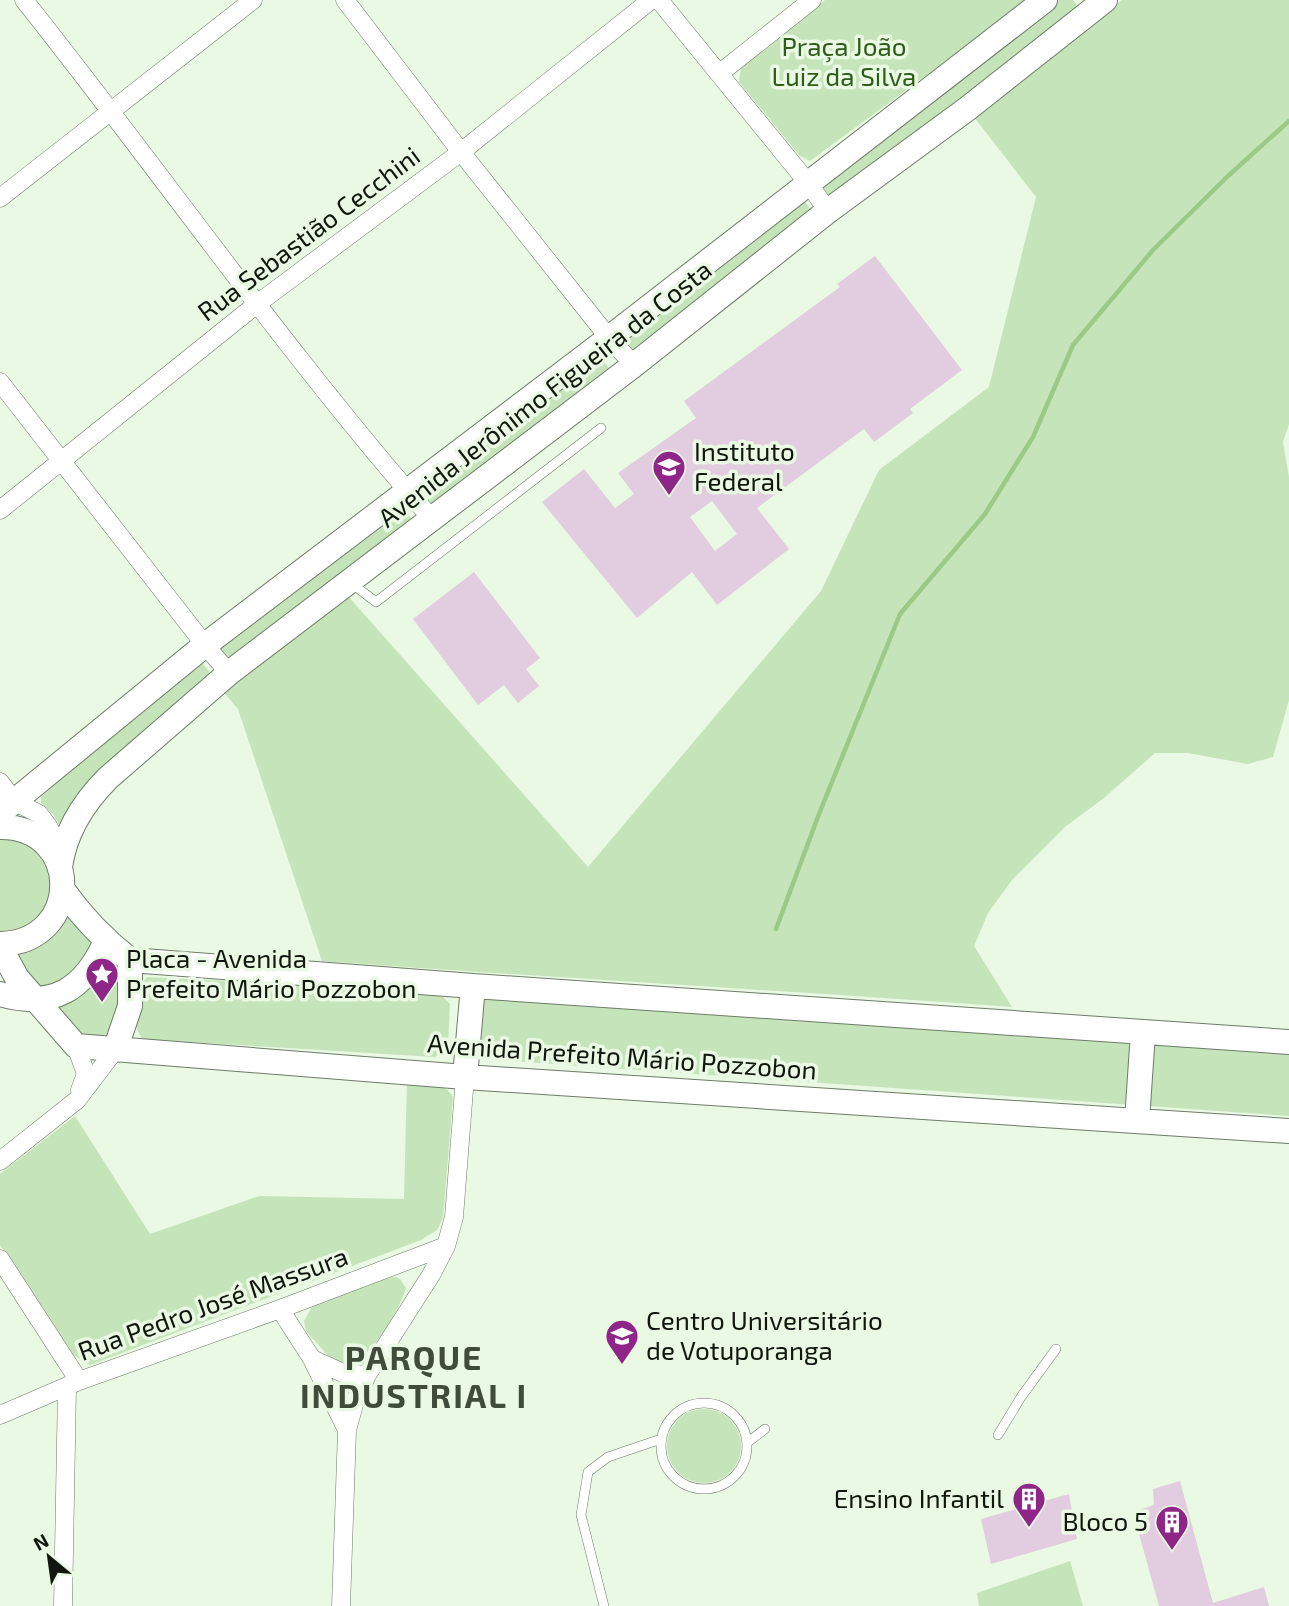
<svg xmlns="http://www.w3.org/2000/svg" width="1289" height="1606" font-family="'Exo 2',sans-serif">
	<rect width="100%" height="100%" fill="#e9f9e3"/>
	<path fill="#c5e4b9" d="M825,0h203l-218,161 -10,-5 -61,-74 2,-15z
		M1054,0h19l5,6 -241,190 -9,-1 -6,-9z
		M1122,0h167v424l-6,18 6,35v223l-16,57 -25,7 -60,-11h-33l-51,45 -38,28 -54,54 -24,33 -14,33 38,61c-230,-17 -460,-29 -690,-46l-84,-252 -16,-19 126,-94 240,271 233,-276 58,-121 110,-83 47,-190 -62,-80z
		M804,200l7,10 -171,140h-10l-7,-8z
		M600,357l9,11v9l-178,128 -7,-11z
		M404,509l9,12 -176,138 -10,-1 -7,-9z
		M202,663l7,8v10l-148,147 -8,-14 -12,-11v-6l150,-132z
		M0,837l30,7 16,16 6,22 -3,22 -22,24 -27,6z
		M65,910l26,31 4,10 -19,25 -36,12 -27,-33z
		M112,964c20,24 5,44 -4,70 -36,5 -34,-2 -54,-30z
		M147,977l291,15 12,12 -2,41 -13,12 -293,-18 -10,-20 6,-31z
		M492,993l797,55v68l-804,-57 -12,-15 4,-38z
		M407,1080c18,2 36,0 46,17l-10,121 -6,12 -16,10 -331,125 -18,-11 -72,-109v-71l75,-58 75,118 109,-38 145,3z
		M395,1277l5,2 6,9c-5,19 -33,64 -49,74l-14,1 -12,-4 -25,-28 -2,-10 8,-14 71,-29z
		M667 1446a37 37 0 1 1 74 0a37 37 0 1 1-74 0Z
		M1070,1561l13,45h-104l-2,-13z"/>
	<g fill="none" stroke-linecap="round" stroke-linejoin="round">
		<path stroke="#9aca86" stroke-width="4.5" d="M776,929l43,-115 81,-200 85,-100 48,-77 40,-92 80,-95 75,-74 61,-55"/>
	</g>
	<path fill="#e1cddf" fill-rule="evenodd" d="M875,256l87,114 -52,39 3,4 -39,29 -10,-13 -107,79 32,41 -72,56 -25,-33 -55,46 -95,-116 42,-33 31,39 19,-14 -16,-21 78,-55 -12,-17 156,-114 -3,-3zM712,501l25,33 -22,17 -25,-34z
		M474,572l66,86 -14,11 13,17 -21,17 -14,-18 -26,20 -65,-86z
		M1180,1481l33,122 51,-16 5,19h-110l-26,-94 21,-7 -1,-16z
		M1069,1494l8,45 -86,25 -10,-45z"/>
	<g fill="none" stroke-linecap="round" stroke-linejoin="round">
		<defs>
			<path id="lane" d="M351,583l25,19 225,-174
				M661 1446a43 43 0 1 1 86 0a43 43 0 1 1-86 0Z
				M998,1435l23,-38 35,-48
				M748,1442l17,-13
				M604,1606l-23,-91 7,-43 20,-15 53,-18"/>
			<path id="street" d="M24,0c137,172 263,354 408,519
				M345,0l116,152 148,186 25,27
				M659,0l149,183 20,28
				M720,73l92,-73
				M0,198l253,-198
				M0,382l205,263 24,28
				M0,510l257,-206 204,-152 190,-152
				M0,782l14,19 25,13 9,12 8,15 -2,13
				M76,1046l10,28 -6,16
				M0,1161l77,-61 38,-50
				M0,1259l79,122
				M280,1309l32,50 35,71
				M312,1359l31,14 24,2
				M0,1415l79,-34 201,-72 166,-63
				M63,1606l4,-219
				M341,1606l6,-176 8,-29 12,-26 64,-100 15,-29 8,-29 11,-140"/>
			<path id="secondary" d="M0,813l205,-168 404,-307 436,-338
				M0,827c82,-1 84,115 0,117
				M60,867c5,-36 23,-64 48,-89l121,-105 405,-308 194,-154 139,-102 138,-109
				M63,890c19,27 40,49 67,70l343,26 816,56
				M0,947l17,31 59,68 389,31 824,54
				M0,994c53,15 84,-4 106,-53
				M115,1050l15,-44v-46
				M465,1077l8,-91
				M1137,1121l6,-89"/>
		</defs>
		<use href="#lane" stroke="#6d7b68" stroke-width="10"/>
		<use href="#street" stroke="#6d7b68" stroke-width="19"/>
		<use href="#secondary" stroke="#6d7b68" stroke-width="26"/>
		<use href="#lane" stroke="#fff" stroke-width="9"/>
		<use href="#street" stroke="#fff" stroke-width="18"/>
		<use href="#secondary" stroke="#fff" stroke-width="24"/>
	</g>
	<defs>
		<symbol id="university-pin" viewBox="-11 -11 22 30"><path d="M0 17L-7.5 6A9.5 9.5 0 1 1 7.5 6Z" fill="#8f2589" stroke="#e9f9e3"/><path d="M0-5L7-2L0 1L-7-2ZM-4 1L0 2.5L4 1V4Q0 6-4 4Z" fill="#fff"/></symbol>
		<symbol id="sight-pin" viewBox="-11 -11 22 30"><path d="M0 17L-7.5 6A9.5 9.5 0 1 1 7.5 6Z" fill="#8f2589" stroke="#e9f9e3"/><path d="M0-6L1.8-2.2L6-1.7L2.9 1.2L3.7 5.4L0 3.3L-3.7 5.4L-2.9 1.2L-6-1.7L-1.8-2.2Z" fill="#fff"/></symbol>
		<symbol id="building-pin" viewBox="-11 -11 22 30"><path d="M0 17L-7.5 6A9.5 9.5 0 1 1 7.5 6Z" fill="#8f2589" stroke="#e9f9e3"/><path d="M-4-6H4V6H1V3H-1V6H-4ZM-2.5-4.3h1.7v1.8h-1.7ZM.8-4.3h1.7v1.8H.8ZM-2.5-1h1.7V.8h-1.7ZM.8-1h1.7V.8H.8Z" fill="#fff"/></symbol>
	</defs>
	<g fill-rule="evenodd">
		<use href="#university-pin" x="650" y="448" width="38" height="52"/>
		<use href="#sight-pin" x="83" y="955" width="38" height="52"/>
		<use href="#university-pin" x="603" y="1317" width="38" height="52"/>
		<use href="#building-pin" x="1010" y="1480" width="38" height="52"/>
		<use href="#building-pin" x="1153" y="1503" width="38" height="52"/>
	</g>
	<g text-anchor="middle" stroke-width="7" stroke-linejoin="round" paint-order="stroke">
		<g font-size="26" fill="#2f5c19" stroke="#e9f9e3">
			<text x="844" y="56">Praça João<tspan x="844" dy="30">Luiz da Silva</tspan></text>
		</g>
		<g font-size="26" fill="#11170f" stroke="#e9f9e3">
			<text transform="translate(309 234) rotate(-37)" y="9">Rua Sebastião Cecchini</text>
			<text transform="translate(545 394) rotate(-38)" y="9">Avenida Jerônimo Figueira da Costa</text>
			<text transform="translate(622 1057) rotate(4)" y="9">Avenida Prefeito Mário Pozzobon</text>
			<text transform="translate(213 1304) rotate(-20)" y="9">Rua Pedro José Massura</text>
		</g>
		<g font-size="26" fill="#11170f" stroke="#e9f9e3" text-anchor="start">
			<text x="694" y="461">Instituto<tspan x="694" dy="30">Federal</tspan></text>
			<text x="126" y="968">Placa - Avenida<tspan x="126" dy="30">Prefeito Mário Pozzobon</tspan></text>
			<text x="646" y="1330">Centro Universitário<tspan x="646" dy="30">de Votuporanga</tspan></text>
			<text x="1004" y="1508" text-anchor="end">Ensino Infantil</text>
			<text x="1148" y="1531" text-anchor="end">Bloco 5</text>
		</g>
		<g font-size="33" font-weight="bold" letter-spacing="2" fill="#3f4c3a" stroke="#e9f9e3">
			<text x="414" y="1370">PARQUE<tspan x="414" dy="38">INDUSTRIAL I</tspan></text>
		</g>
	</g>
	<g transform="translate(49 1557) rotate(331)" stroke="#e9f9e3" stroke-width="5" paint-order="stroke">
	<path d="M0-5L12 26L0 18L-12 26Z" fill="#11170f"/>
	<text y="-10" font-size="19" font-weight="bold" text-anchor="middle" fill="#11170f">N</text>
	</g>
</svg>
